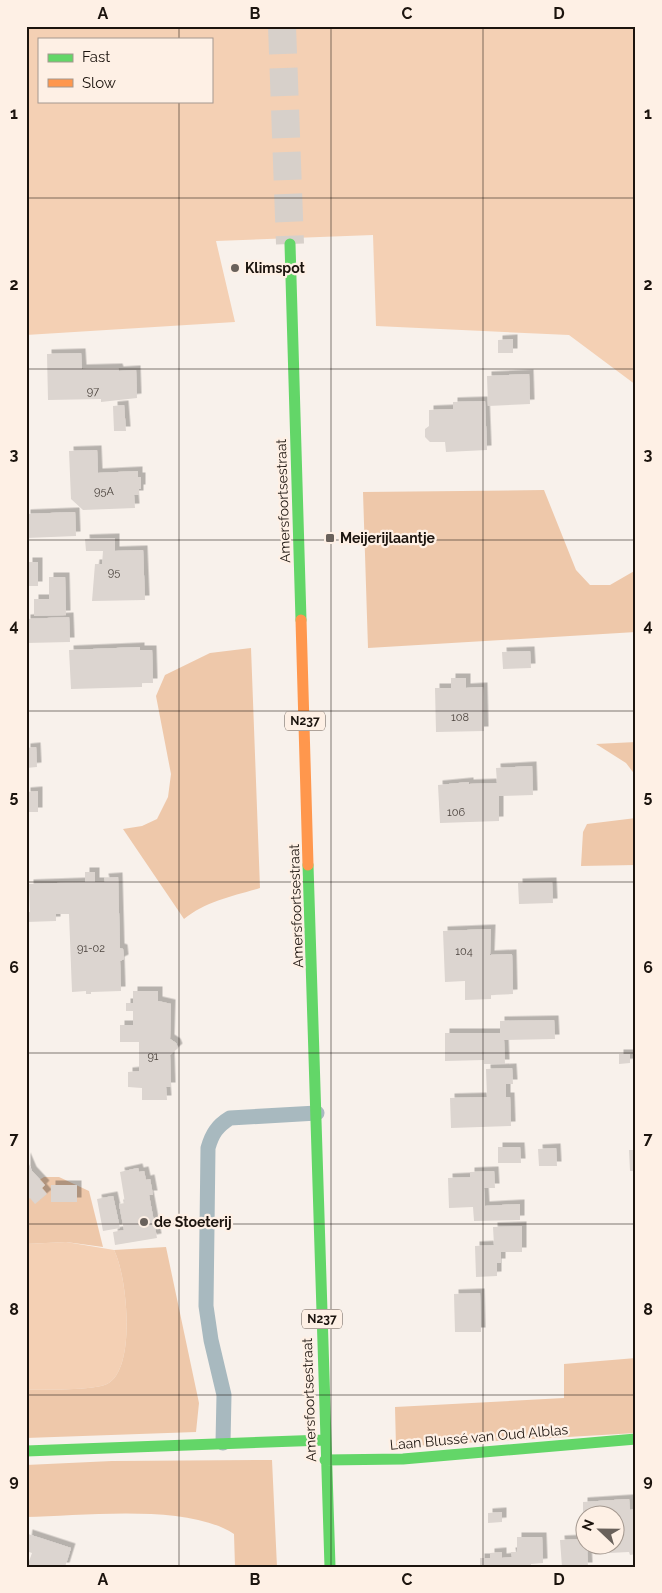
<svg xmlns="http://www.w3.org/2000/svg" width="662" height="1593" font-family="Raleway,sans-serif">
	<defs>
		<filter id="shadow"><feDropShadow dx="4.5" dy="-4.5" stdDeviation="0" flood-color="#0004"/></filter>
	</defs>
	<rect width="100%" height="100%" fill="#f8f1eb"/>
	<path fill="#f4d0b4" fill-rule="evenodd" d="M26,26h610v359l-67,-50 -193,-9 -3,-91 -157,6 19,81 -209,13zM39,39h172v62h-172z
		M66,1242l48,8c13,25 23,119 -7,134 -15,7 -63,5 -81,6v-146z"/>
	<path fill="#eec8aa" d="M544,490l32,80 14,15h20l26,-15v62l-268,16 -5,-156z
		M251,648l9,240c-27,8 -54,13 -76,31l-61,-90 19,-3 15,-7 11,-22 3,-23 -15,-78 9,-21 45,-22z
		M636,742v34l-10,-13 -30,-19z
		M636,818v47l-55,1 2,-34 4,-8z
		M44,1177h15l30,14 14,56 -37,-5 -40,2v-56z
		M166,1247l33,156 -3,29 -170,6v-48c18,-1 66,1 81,-6 30,-15 20,-109 7,-134z
		M636,1358v75l-240,14 -1,-40 169,-9v-34z
		M272,1460l5,107h-42l-1,-33c-47,-31 -151,-18 -208,-17v-52l86,-4z"/>
	<path fill="#dcd5d0" filter="url(#shadow)" d="M513,339v14h-15v-13z
		M81,353l1,16 36,-1 1,3 17,-1 1,28 -36,4v-3l-53,1 -1,-46z
		M529,374l1,30 -42,2 -1,-30z
		M485,401l2,49 -41,2 -1,-10h-15l-5,-5v-8l4,-3v-16l24,-1v-7z
		M124,405l2,26h-12l-1,-25z
		M97,450l1,23 40,-2v6h3v12h-2v6h-5l1,13 -52,2 -12,-11 -2,-48z
		M75,512l1,24 -50,2v-24z
		M115,538v13l28,-1 2,50 -53,1 3,-37h7l1,-13h-17l-1,-12z
		M28,562h10v24h-10z
		M49,577h16l1,38 -32,1v-17h15z
		M69,617l1,25 -44,1v-24z
		M140,647v3h12l1,33h-11v4l-71,2 -2,-39z
		M530,651l1,17 -28,1 -1,-17z
		M451,678h15v10l17,-1 1,44 -48,1 -1,-44h16z
		M36,747l1,20 -11,1v-20z
		M532,766l1,29 -34,1v25l-59,2 -2,-38 31,-3v2l28,-1 -1,-15z
		M38,791v21h-12v-20z
		M85,872h10v10h10l-1,-4 14,-1 2,71 3,1 1,10 -4,2 1,30 -30,1v2h-5v-3l-14,1 -3,-78h-13v7l-30,1v-10h4l-1,-28 56,-2z
		M552,882l1,21 -34,1 -1,-21z
		M491,929l-1,26 22,-1 1,40 -22,1v4l-26,1v-19l-20,1 -2,-51z
		M133,991h25v10l13,3 -1,35 6,4 2,5 -8,7 1,32h-5l1,13h-25v-12l-14,-1v-15l11,-1v-29h-19v-17h13v-14h-7v-8h7z
		M554,1020l1,19 -51,1 1,24h-21v-4l-39,1v-28h55v-12z
		M619,1054h11v9l-11,1z
		M512,1068l1,16h-7v13h4l1,29 -60,2 -1,-30 37,-1 -1,-28z
		M498,1147h22l1,16h-23z
		M556,1148l1,18h-18l-1,-17z
		M629,1150h7v21h-6z
		M26,1157l6,14 13,14 -3,3 5,6 -12,10 -5,-6 -4,3z
		M138,1168l1,4 5,-1 2,9 4,-1 3,16h-4l8,43 -42,7 -2,-13 11,-2 -5,-26 6,-1 -5,-31z
		M494,1171l1,17h-11l1,18 35,-2v16l-46,1 -1,-14 -24,1 -1,-30 22,-1v-5z
		M51,1185h26v17h-26z
		M113,1196l7,32 -17,3 -6,-32z
		M522,1226v26h-21v11h-4v13l-21,1 -1,-31 19,-1 -1,-18z
		M480,1293l1,39h-26l-1,-38z
		M629,1499l1,11 6,-1v45l-6,1 -1,-3 -20,1 -1,-7h6v-30h-31v-14z
		M502,1512v10l-14,1v-10z
		M28,1534l43,14 -6,19h-38l5,-14 -6,-2z
		M517,1537h25l1,26 -12,1v3h-51v-9h10v-5l12,-1v6l10,-1 -1,-5h6z
		M584,1539v7h3l1,21h-26l-2,-27z"/>
	<g fill="none" stroke-linecap="round" stroke-linejoin="round">
		<path stroke="#d7d0ca" stroke-width="28" stroke-dasharray="28 14" stroke-linecap="butt" d="M282,26l8,218"/>
		<path stroke="#a8b9bf" stroke-width="15" d="M223,1443l1,-48 -13,-55 -5,-34 2,-158c4,-14 9,-22 22,-30l87,-5"/>
		<path stroke="#63d668" stroke-width="11" d="M290,244l11,376
			M308,865l22,702
			M26,1451l298,-11
			M325,1460l78,-1 233,-20"/>
		<path stroke="#ff974d" stroke-width="11" d="M301,620l7,245"/>
	</g>
	<path fill="none" stroke="#1c140e" stroke-width="1" stroke-opacity="0.55" d="M179,26v13M331,26v1541M483,26v1541M179,101v1466M26,198h610M26,369h610M26,540h610M26,711h610M26,882h610M26,1053h610M26,1224h610M26,1395h610"/>
	<g fill="#69615b" stroke="#fef0e5" stroke-width="2">
		<circle cx="235" cy="268" r="5"/>
		<rect x="325" y="533" width="10" height="10" rx="2.5"/>
		<circle cx="144" cy="1222" r="5"/>
	</g>
	<g text-anchor="middle" stroke-width="4.5" stroke-linejoin="round" paint-order="stroke">
		<g font-size="11" fill="#4c443e">
			<text x="93" y="395">97</text>
			<text x="104" y="495">95A</text>
			<text x="114" y="576">95</text>
			<text x="460" y="721">108</text>
			<text x="456" y="816">106</text>
			<text x="91" y="952">91-02</text>
			<text x="464" y="955">104</text>
			<text x="153" y="1060">91</text>
		</g>
		<g fill="#fef0e5" stroke="#60564e" stroke-width="1">
			<rect x="285" y="711.5" width="40" height="19" rx="4"/>
			<rect x="302" y="1309.5" width="40" height="19" rx="4"/>
		</g>
		<g font-size="12" font-weight="bold" fill="#1c140e">
			<text x="305" y="725">N237</text>
			<text x="322" y="1323">N237</text>
		</g>
		<g font-size="14" font-weight="bold" fill="#1c140e" stroke="#fef0e5" text-anchor="start">
			<text x="245" y="273">Klimspot</text>
			<text x="340" y="543">Meijerijlaantje</text>
			<text x="154" y="1227">de Stoeterij</text>
		</g>
		<g font-size="14" fill="#1c140e" stroke="#fef0e5">
			<text transform="translate(283 501) rotate(-92)" y="5">Amersfoortsestraat</text>
			<text transform="translate(296 906) rotate(-92)" y="5">Amersfoortsestraat</text>
			<text transform="translate(309 1400) rotate(-92)" y="5">Amersfoortsestraat</text>
			<text transform="translate(479 1437) rotate(-5)" y="5">Laan Blussé van Oud Alblas</text>
		</g>
	</g>
	<rect width="662" height="1593" fill="none" stroke="#fef0e5" stroke-width="55"/>
	<rect x="38" y="38" width="175" height="65" fill="#fef0e5" stroke="#a4988f"/>
	<rect x="48" y="54" width="25" height="8" fill="#63d668" stroke="#a4988f"/>
	<text x="82" y="62" font-size="15" fill="#1c140e">Fast</text>
	<rect x="48" y="79" width="25" height="8" fill="#ff974d" stroke="#a4988f"/>
	<text x="82" y="88" font-size="15" fill="#1c140e">Slow</text>
	<g transform="translate(600 1530) rotate(292)"><circle r="24" fill="#fef0e5" stroke="#a4988f"/>
	<path d="M0-4L9 19L0 12L-9 19Z" fill="#69615b"/>
	<text y="-8" font-size="14" font-weight="bold" text-anchor="middle" fill="#1c140e">N</text>
	</g>
	<rect x="28" y="28" width="606" height="1538" fill="none" stroke="#1c140e" stroke-width="2"/>
	<g font-size="16" text-anchor="middle" font-weight="bold" fill="#1c140e">
		<text x="103" y="19">A</text>
		<text x="255" y="19">B</text>
		<text x="407" y="19">C</text>
		<text x="559" y="19">D</text>
		<text x="14" y="119">1</text>
		<text x="648" y="119">1</text>
		<text x="14" y="290">2</text>
		<text x="648" y="290">2</text>
		<text x="14" y="460">3</text>
		<text x="648" y="460">3</text>
		<text x="14" y="631">4</text>
		<text x="648" y="631">4</text>
		<text x="14" y="802">5</text>
		<text x="648" y="802">5</text>
		<text x="14" y="973">6</text>
		<text x="648" y="973">6</text>
		<text x="14" y="1144">7</text>
		<text x="648" y="1144">7</text>
		<text x="14" y="1315">8</text>
		<text x="648" y="1315">8</text>
		<text x="14" y="1486">9</text>
		<text x="648" y="1486">9</text>
		<text x="103" y="1585">A</text>
		<text x="255" y="1585">B</text>
		<text x="407" y="1585">C</text>
		<text x="559" y="1585">D</text>
	</g>
</svg>
